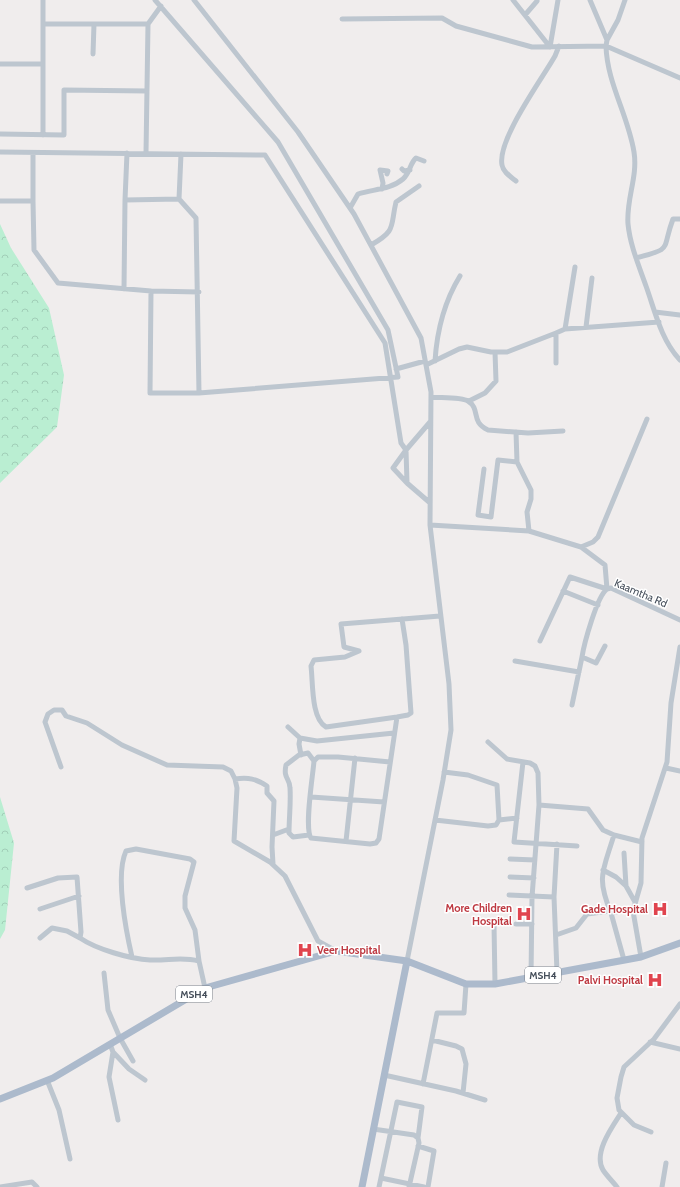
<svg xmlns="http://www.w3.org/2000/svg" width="680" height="1187" font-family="Cabin,sans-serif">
	<defs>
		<pattern id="forest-crowns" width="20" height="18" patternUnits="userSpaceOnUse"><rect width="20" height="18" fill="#baeed2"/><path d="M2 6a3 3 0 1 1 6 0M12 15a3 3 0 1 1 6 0" fill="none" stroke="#a1ceb7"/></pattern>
	</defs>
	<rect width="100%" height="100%" fill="#f0eded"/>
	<path fill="url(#forest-crowns)" d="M0,224l11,24 38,60 15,67 -7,52 -57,56z
		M0,797l14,46 -9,87 -5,9z"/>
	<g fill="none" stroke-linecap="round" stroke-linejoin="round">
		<path stroke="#bdc6cf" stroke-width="5" d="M155,0l123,142 110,188 10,47 -199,16h-49l1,-102 48,1
			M194,0l104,132 56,82 67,124 10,54 -1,133 19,159 2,46 -8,50 -36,181
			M513,0l37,47
			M525,15l12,-14
			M342,19l100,-1 14,8 76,21 74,-1 1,-6 -17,-40
			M43,24h51
			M607,40l11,-20 7,-20
			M550,47l8,-47
			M93,54l1,-30h54
			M0,64h43
			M680,78l-74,-32c1,37 22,69 28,106 4,25 -8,47 -6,72 2,21 11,42 18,62 9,25 15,54 34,74
			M0,134l64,1v-45l83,1
			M43,135v-135
			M0,152l265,3 120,188 16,100 5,7 1,33
			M33,153v48
			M146,153l2,-129 13,-18
			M181,154l-2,45 17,19 3,175
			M402,169l2,2 6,-1
			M516,181c-5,-4 -13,-9 -14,-16 -5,-25 40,-86 53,-109l4,-10
			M382,189l1,-6 -3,-13 8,1 -1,3
			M125,200l2,-47
			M0,201h33l1,49 24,33 93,8
			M350,208l8,-14c15,-5 32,-4 45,-15 7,-6 7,-16 13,-21l8,3
			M371,245c26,-15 19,-18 25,-43l23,-16
			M636,258c38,-10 25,-7 37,-39h7
			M124,289l1,-89 54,-1
			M655,312l25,3
			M586,327l6,-49
			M565,329l10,-62
			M435,361c2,-31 9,-59 25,-85
			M556,363v-30l9,-4 94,-7
			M426,365l33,-16 8,-2 24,5h16l49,-19
			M396,369l29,-8
			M431,397c9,1 30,0 37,4 13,8 2,21 20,29l40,3 35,-2
			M469,401l16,-8 11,-12 -1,-29
			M516,432l1,30 14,28v9l-4,13 2,19 52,16 24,18 2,24c-10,7 -23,55 -25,68l14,6 9,-17
			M484,469l-6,46 13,2 7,-57 19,2
			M429,502l-22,-19 -14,-15 13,-18 24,-28
			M430,525l99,6
			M581,547l12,-5 5,-5 49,-118
			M563,591l35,14
			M402,619l4,26 5,68 -3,2 -11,2 -71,10c-15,-8 -13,-45 -15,-61l3,-6 31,-3 14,-6 -15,-4 -3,-23 99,-8
			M540,641l30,-64 37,12 4,-1 69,32
			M515,661l64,11
			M572,705l10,-48
			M288,727l12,11 17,3 77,-8
			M300,738l-1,6 2,11
			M488,742l19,17 23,4 5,3 3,7 1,32 -7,92 -1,80
			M390,762l-52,-5h-20l-4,4c-1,14 -10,67 -3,77l59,6 6,-1 3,-4 18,-122
			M523,762l-9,80 63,4
			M61,767l-16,-45 3,-8 6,-4h8l4,6 21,7 35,22 45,20 56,2 8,4 4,8 2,9 -3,53 36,21 15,14 33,65 18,10
			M666,768l14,3
			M444,772l24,3 29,10 2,35 18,-2
			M235,779c14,-2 21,0 32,7v7l7,8 -2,46 1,17
			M311,797l73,5
			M539,805l49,4 15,21 11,5 28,7
			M435,820l53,6 8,-1 3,-5
			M273,835l16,-6
			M309,835l-16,2 -4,-4c0,-15 2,-30 1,-45 0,-10 -7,-9 -4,-23l13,-10 9,-2 6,8
			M346,841l9,-83
			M624,853l2,33 9,16
			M510,859l25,1
			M603,870l13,7 10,9
			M510,877l24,1
			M27,888l31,-10 19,-1 4,55 -1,6c16,11 50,21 70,22 18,1 30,-4 49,1
			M509,895l45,2 3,75
			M554,897l3,-53
			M40,909l39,-13
			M611,913c-15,-36 -8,-42 3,-78
			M494,924l1,60
			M516,924h16
			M556,935l20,-7 11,-14 23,-3
			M40,938l12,-10 15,3 13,7
			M132,957c-6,-26 -17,-82 -6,-106l10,-2 54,10 4,3 -9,34v12l10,22 4,31 6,27
			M641,957l-8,-46 8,-28 1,-45 25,-76 4,-59 9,-56
			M624,960l-13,-47 22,-5
			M104,973l4,37 12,28 13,23
			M432,1040l24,6 6,3 4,15 -3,29
			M650,1042l30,7
			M110,1044l3,8 -4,25 9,43
			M113,1052l16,17 16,11
			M384,1075l72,16 29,9
			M47,1080l12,30 11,49
			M423,1084l14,-71h27l2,-29
			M373,1129l41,6 4,3 1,5 -10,44
			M651,1132l-17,-7 -15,-15 -2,-12 4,-21 3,-10 30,-28 26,-35
			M418,1146l16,5 -6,36
			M381,1178l43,9
			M0,1187l32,-5 5,5
			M379,1187l18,-85 25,5 -4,31
			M617,1187c-4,-5 -10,-11 -14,-17 -10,-17 9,-43 18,-57
			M662,1187l4,-24"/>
		<path stroke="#acbacc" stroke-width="7" d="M0,1099l53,-21 152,-90 131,-37 71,10 59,23h29l146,-27 39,-14
			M362,1187l45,-226"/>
	</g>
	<defs>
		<symbol id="hospital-bare" viewBox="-9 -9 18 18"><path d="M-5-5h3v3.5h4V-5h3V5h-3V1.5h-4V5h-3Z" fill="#e0444e" stroke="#fff" stroke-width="2.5" paint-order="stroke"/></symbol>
	</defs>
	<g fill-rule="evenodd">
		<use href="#hospital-bare" x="649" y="898" width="22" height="22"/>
		<use href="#hospital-bare" x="513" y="903" width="22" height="22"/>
		<use href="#hospital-bare" x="294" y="939" width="22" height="22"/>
		<use href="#hospital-bare" x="644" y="969" width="22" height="22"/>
	</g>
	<g text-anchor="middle" stroke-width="3" stroke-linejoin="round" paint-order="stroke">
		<g fill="#fff" stroke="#7d838c" stroke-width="1">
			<rect x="525" y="967" width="36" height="16" rx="3"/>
			<rect x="176" y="986" width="36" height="16" rx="3"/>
		</g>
		<g font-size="10" font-weight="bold" fill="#454e5a">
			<text x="543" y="979">MSH4</text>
			<text x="194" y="998">MSH4</text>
		</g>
		<g font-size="11" fill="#454e5a" stroke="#fff">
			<text transform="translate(641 593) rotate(23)" y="4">Kaamtha Rd</text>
		</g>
		<g font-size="11" font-weight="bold" fill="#be3a42" stroke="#fff" text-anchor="end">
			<text x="512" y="912">More Children<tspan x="512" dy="13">Hospital</tspan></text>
			<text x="648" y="913">Gade Hospital</text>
			<text x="317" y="954" text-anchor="start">Veer Hospital</text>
			<text x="643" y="984">Palvi Hospital</text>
		</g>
	</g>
</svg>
